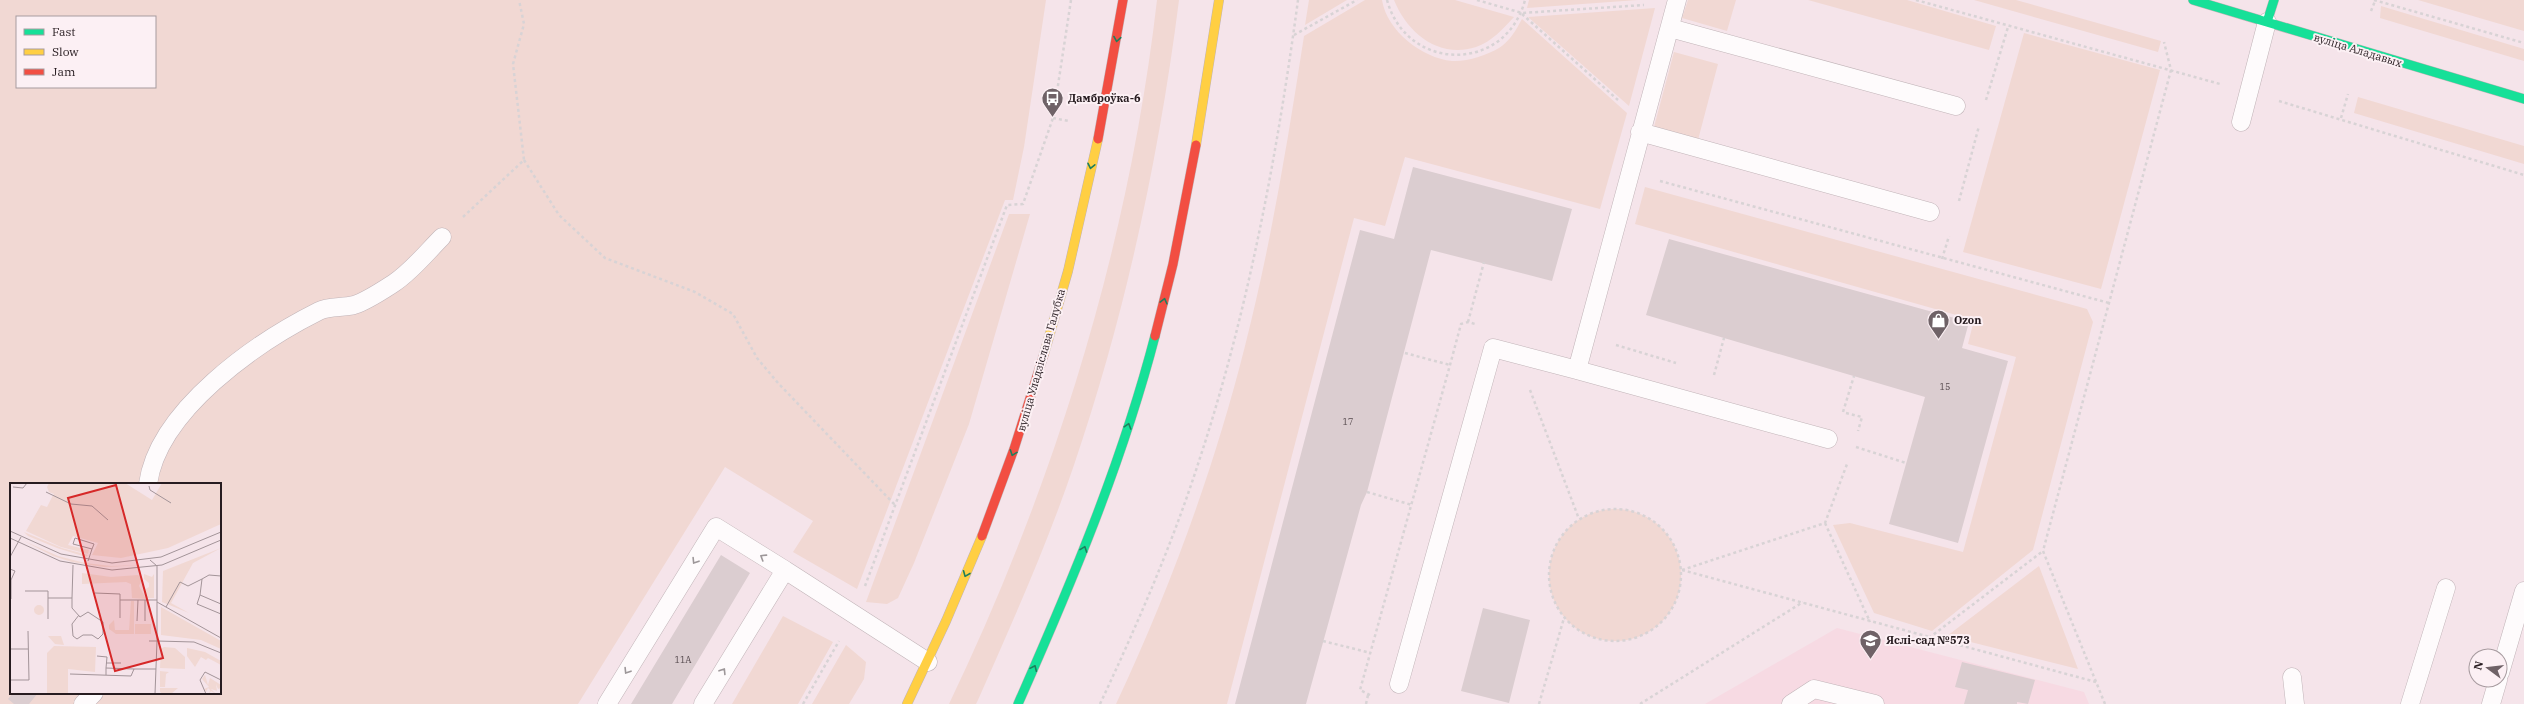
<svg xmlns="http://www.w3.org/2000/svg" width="2524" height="704" font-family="'IBM Plex Serif',serif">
	<rect width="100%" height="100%" fill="#f5e4ea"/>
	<path fill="#f7dae3" d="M1837,628l247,64 5,12h-384z"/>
	<path fill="#f1d8d3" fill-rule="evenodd" d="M0,0h1046l-22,147 -11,53h-8l-148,389 -64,-37 20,-31 -88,-54 -147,237h-578zM17,17h138v70h-138zM11,484h209v209h-209z
		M1157,0h22c-20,158 -54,315 -105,465 -27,80 -62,158 -96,235l-2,4h-27c106,-221 180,-460 208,-704z
		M1309,0h38l-42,25z
		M1365,0h17c5,31 40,58 70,61 15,1 35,-6 47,-13 11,-7 17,-18 23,-29l105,94 -27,96 -195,-52 -20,69 -31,-8 -127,486h-111c54,-115 98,-235 129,-358 26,-102 43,-206 59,-310z
		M1394,0h61l59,17c-11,12 -23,25 -38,30 -37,12 -69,-14 -82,-47z
		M1529,0h109l-111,8z
		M1688,0h48l-9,31 -45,-13z
		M1808,0h99l89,26 -7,24z
		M1974,0h42l145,41 -3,11z
		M2418,0h106v31z
		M2381,6l143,43v12l-144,-43z
		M1655,8l-26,98 -101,-89z
		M2024,33l136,37 -59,219 -138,-37z
		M1674,52l44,12 -20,76 -44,-13z
		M2358,97l166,49v18l-170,-51z
		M1645,187l442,122 6,13 -60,228 -101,81 -58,-18 -41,-88 17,-2 113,29 53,-195 -48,-13 6,-24 -339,-96z
		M1009,214h21l-61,210 -55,139 -16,35 -11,6 -21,-2z
		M1549 575a66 66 0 1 1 132 0a66 66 0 1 1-132 0Z
		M2039,566l39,103 -131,-33z
		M783,616l50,26 -35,62h-66z
		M846,645l20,17 -2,17 -15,25h-37z"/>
	<path fill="#dbcdd0" d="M1413,167l159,42 -20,72 -121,-31 -64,242 -6,13 -55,199h-71l125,-474 34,9z
		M1669,239l300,83 -7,26 46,13 -50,182 -69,-19 36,-127 -279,-82z
		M721,555l29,18 -78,131h-41z
		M1483,608l47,12 -21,83 -48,-12z
		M1962,662l73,18 -7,24 -11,-2v2h-53l4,-14 -13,-3z
		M13,693h25l-9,11h-15l-6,-5z"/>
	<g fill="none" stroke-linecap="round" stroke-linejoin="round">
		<defs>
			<path id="lane" d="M1670,28l286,78
				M2241,122l26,-100
				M1640,132l290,80
				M1577,370l251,69
				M148,484c10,-74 109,-142 171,-173 10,-5 24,-3 35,-6 13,-4 29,-15 40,-22 18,-12 33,-31 48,-46
				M785,570l143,92
				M2500,673l24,-82
				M2292,677l3,27
				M1399,684l94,-336 84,22 100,-370
				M83,704l11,-11
				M607,704l109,-177 69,43 -82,134
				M1791,704l23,-15 61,15
				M2410,704l36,-116
				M2491,704l7,-24"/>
			<path id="fast" d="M2193,0l331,99
				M2267,22l7,-22
				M1018,704c53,-120 104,-241 137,-368"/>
			<path id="slow" d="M1196,145l23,-145
				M1044,354l24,-83 30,-132
				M907,704l39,-83 36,-85"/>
			<path id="jam" d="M1098,139l25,-139
				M1155,336l18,-72 23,-119
				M982,536l32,-87 30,-95"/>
		</defs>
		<use href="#lane" stroke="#c1b4b8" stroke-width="19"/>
		<use href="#fast" stroke="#c1b4b8" stroke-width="10"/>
		<use href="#slow" stroke="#c1b4b8" stroke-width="10"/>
		<use href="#jam" stroke="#c1b4b8" stroke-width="10"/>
		<path stroke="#d8d3d5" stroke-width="2.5" stroke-dasharray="3 3" stroke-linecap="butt" d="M1387,0c20,73 119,73 138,0
			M1477,0l45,13 122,-8
			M1916,0l304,84
			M2374,0l150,43
			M2371,11l4,-10
			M1522,14l96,86
			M1294,35l63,-35
			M1986,100l22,-73
			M2279,101l245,74
			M1053,118l16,3
			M2341,118l7,-24
			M524,160l35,55 46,43 90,34 38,22 24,44 21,25 117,122
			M1660,181l449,122
			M1959,201l20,-75
			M463,217l61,-57 -11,-96 11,-40 -5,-24
			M1942,259l7,-23
			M1468,322l16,-60
			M1616,345l60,18
			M1405,353l45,12
			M1714,375l10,-37
			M1530,390l49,129
			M1843,412l11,-36
			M1846,413l16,4 -4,14
			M1856,447l50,16
			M1367,492l45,13
			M1549 575a66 66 0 1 1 132 0a66 66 0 1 1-132 0Z
			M1825,523l45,99
			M1682,570l143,-47 22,-59
			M1682,570l414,112
			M865,586l142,-381 16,-1 30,-86 18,-118
			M1929,638l114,-87
			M1323,641l48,12
			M1370,695l-10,-5 90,-325 11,-41 7,-2 7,2
			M803,704l36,-63
			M1100,704c37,-79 72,-159 99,-243 49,-149 78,-305 99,-461
			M1366,704l2,-9
			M1539,704l25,-86
			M1640,704l163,-102
			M2105,704l-62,-153 128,-481 -7,-28"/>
		<use href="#lane" stroke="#fefbfc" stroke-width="18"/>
		<use href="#fast" stroke="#16e098" stroke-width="9"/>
		<use href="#slow" stroke="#ffcf43" stroke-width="9"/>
		<use href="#jam" stroke="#f24e42" stroke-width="9"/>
	</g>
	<defs><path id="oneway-chevron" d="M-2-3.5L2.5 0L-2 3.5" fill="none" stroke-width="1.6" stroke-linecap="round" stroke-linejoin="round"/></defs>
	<g stroke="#1e7e5c">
		<use href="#oneway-chevron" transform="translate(1117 39) rotate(99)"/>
		<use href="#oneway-chevron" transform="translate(1091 166) rotate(102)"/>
		<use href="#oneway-chevron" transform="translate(1164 301) rotate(-76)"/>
		<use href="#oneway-chevron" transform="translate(1128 426) rotate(-73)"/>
		<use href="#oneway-chevron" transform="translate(1013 453) rotate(110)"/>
		<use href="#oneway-chevron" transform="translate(1084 549) rotate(-70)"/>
		<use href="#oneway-chevron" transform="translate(966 574) rotate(112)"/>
		<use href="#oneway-chevron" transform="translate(1034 668) rotate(-66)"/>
	</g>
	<g stroke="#9d9799">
		<use href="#oneway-chevron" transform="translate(763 557) rotate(-148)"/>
		<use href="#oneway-chevron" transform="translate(695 561) rotate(122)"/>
		<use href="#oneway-chevron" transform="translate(627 671) rotate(122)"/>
		<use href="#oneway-chevron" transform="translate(723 671) rotate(-58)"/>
	</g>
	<defs>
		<symbol id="bus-pin" viewBox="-11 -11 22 30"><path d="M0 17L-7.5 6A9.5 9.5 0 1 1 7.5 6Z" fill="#6f6267" stroke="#fcf0f4"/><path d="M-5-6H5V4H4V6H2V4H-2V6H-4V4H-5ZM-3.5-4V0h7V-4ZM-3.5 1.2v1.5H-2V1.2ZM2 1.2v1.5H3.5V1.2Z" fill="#fff"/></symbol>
		<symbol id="shop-pin" viewBox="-11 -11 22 30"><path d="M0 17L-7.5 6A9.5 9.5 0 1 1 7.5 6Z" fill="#6f6267" stroke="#fcf0f4"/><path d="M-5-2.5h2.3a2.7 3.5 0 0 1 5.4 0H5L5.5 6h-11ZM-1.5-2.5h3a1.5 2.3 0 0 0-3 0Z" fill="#fff"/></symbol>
		<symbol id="school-pin" viewBox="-11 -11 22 30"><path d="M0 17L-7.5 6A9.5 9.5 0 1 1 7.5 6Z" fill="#6f6267" stroke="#fcf0f4"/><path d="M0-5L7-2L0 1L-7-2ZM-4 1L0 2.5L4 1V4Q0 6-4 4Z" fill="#fff"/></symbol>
	</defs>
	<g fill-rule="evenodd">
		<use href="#bus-pin" x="1040" y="86" width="25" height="34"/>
		<use href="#shop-pin" x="1926" y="308" width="25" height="34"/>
		<use href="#school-pin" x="1858" y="628" width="25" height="34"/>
	</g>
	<g text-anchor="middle" stroke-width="4" stroke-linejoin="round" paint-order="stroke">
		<g font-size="9" fill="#55494d">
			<text x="1945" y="390">15</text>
			<text x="1348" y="425">17</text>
			<text x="683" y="663">11А</text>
		</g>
		<g font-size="11" fill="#271c20" stroke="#fcf0f4">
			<text transform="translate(2358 50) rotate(17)" y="4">вуліца Аладавых</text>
			<text transform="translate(1041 360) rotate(-74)" y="4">вуліца Уладзіслава Галубка</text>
		</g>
		<g font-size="11" font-weight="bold" fill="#271c20" stroke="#fcf0f4" text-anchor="start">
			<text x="1068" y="102">Дамброўка-6</text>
			<text x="1954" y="324">Ozon</text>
			<text x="1886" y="644">Яслі-сад №573</text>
		</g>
	</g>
	<g transform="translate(10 483)">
		<rect width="211" height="211" fill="#f5e4ea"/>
		<path d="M39,0h76l27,17 10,-17h59v41l-53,24 -47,10 -29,-3 6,-12 -25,-7 -5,9 21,5 -1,4 -27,-7 -35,-16 15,-26 6,2 5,-10 2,-3 -5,-2 -2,-5zM14,49l38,16 26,7 -2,2 -29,-9 -29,-12zM14,58l34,15 27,7 26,3 35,-1 -42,2 -32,-5 -19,-6zM211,65l-28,15 -22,40 18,10 -27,-11 1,-31zM72,90l29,4 27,-2 4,4 -3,7 7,13 -14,-1 -1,-14 -5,-2 -44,2zM134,91l8,3 2,-3v24h-7l-3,-8 5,-3v-4l-5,-4zM121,118h3v33h-18l-7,-5v-4l5,-5 1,10h14zM24 127a5 5 0 1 1 10 0a5 5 0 1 1-10 0ZM151,124l60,34v8l-20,-9 -40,-5zM125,141h16v10h-16zM38,153h13l3,9 -9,-1zM44,163l42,1 -1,25 -27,-3v25h-21v-41zM154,164l11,1 10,9v12l-25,-1 1,-19zM177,165l18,4 16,9v4l-13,-7 -2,2 -5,-3 -6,10 -8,-11zM150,188l9,1 -3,2 -1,13h-5zM195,192l3,10 2,-7 11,7v3l-3,1 -2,-5 1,7 -6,-2 5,5 -5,-3 -2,3 1,-4 -2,-2 -2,4 -2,-3 5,-2 -7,-8zM150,205h18l-7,6h-8l-3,-2z" fill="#f1d8d3"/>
		<path fill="none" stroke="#a39499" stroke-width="1" d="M139,3l1,4 21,13M3,4l10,1 4,-5M36,9l25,12 21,2 16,14M0,48l51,23 51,9 49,-6 60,-25M0,55l50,23 52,9 50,-5 59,-25M65,55l19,6 -2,5 -19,-5zM0,74l11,-20M140,77l7,6v75l37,1 27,11M78,78l4,-12M0,86l5,2 -4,9v19M15,108h23v28M85,110l25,1v6h37M190,112l2,-16 7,-4 12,1M38,115h24l1,-33M62,115v10l8,9 8,-5 15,10v12l-5,5 -6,-4h-9l-6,4 -4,-3 -1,-12 7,-9M147,119l64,36M211,121l-21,-9 -3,9 24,10M156,124l14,-25 8,4 14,-7M110,135v-18M127,138l1,-21M135,138v-21M139,158h8l-2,53M0,166h18M87,173l10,1 -1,11M96,180h15M60,191l61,2 3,-7h22M96,192v-7l28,1M0,197h19l-1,-49M196,211l-6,-14 5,-8 16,8"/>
		<path fill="#d62828" fill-opacity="0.15" stroke="#d62828" stroke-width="2" d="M106,2l47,173 -48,13 -47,-173z"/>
		<rect width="211" height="211" fill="none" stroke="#271c20" stroke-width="2"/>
	</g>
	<rect x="16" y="16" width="140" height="72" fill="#fcf0f4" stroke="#a79b9f"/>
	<rect x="24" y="29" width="20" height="6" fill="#16e098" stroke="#a79b9f"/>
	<text x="52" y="36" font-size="12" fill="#271c20">Fast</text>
	<rect x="24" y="49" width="20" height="6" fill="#ffcf43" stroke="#a79b9f"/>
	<text x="52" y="56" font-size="12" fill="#271c20">Slow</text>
	<rect x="24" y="69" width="20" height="6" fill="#f24e42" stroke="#a79b9f"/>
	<text x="52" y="76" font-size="12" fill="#271c20">Jam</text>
	<g transform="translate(2488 668) rotate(285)"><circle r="19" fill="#fcf0f4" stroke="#a79b9f"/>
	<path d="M0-3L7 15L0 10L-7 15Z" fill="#6f6267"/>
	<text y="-6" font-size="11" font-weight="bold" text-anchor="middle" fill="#271c20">N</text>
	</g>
</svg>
